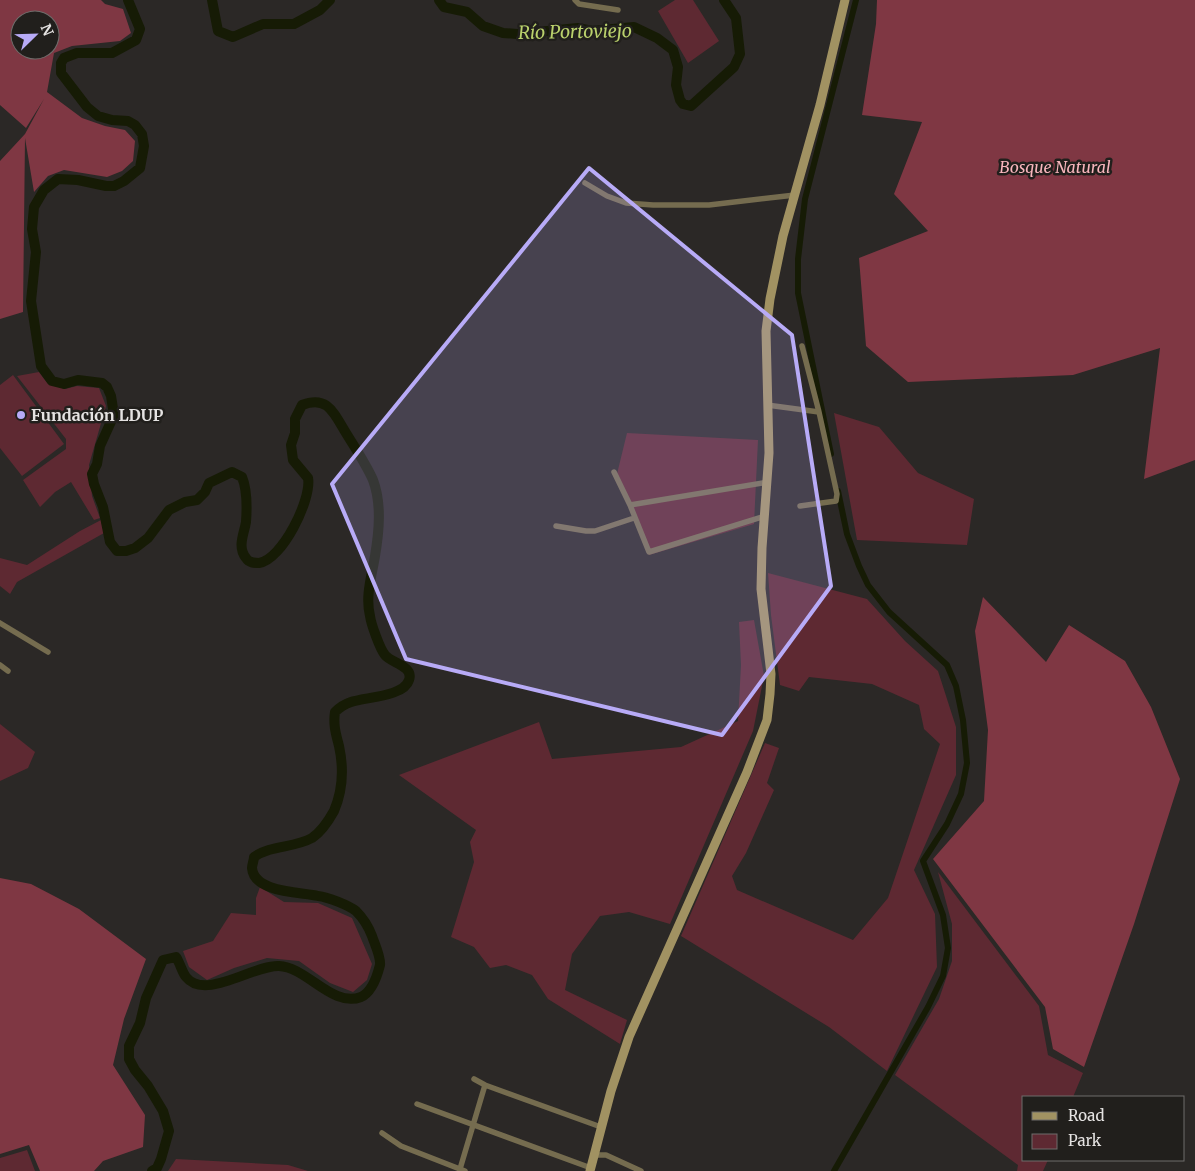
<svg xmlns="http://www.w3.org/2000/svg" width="1195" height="1171" font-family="Merriweather,serif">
	<rect width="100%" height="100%" fill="#2b2826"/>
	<path fill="#5e2932" d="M675,0h18l26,41 -31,22 -30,-52z
		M39,372l9,12 17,5 12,-3 22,2 7,18 -17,59 3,31 8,22 -6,2 -23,-38 -16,10 -15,15 -17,-27 43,-31v-10l-49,-63z
		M13,375l51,69 -42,32 -22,-28v-63z
		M834,413l45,14 39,46 56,26 -7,46 -110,-5z
		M627,433l131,7 -4,84 -105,31 -32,-81z
		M101,520l3,13 -87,49 -7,12 -10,-8v-28l27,7 53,-34z
		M768,573l99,26 38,42 33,30 18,56v48l-42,95 21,44 2,53 -50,104 -58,-44 -148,-91 84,-193 14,5 -12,35 7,7 -28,63 -14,23 5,14 116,50 35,-42 52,-154 -16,-15 -5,-24 -47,-21 -63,-7 -10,14 -19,-6 -9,-70z
		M754,620l10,56 -11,55 -83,193 -41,-12 -29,4 -28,38 -7,36 62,30 -7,24 -72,-45 -16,-24 -26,-10 -16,3 -16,-21 -23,-10 23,-75 -4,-20 6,-12 -77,-55 140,-53 13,37 129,-12 57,-26 3,-56 -2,-43z
		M0,724l35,28 -7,16 -28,13z
		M938,872l101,134 9,49 35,18 -10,24h-49v63h24l-5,11h-26l1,-6 -123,-90 44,-76 13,-38v-37z
		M260,887l24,15 34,1 34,15 20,46 -5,16 -14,12 -23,-9 -31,-22 -32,-3 -33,10 -27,12 -18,-13 -6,-16 30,-10 18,-28 25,2v-17z
		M27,1150l8,21h-35v-13z
		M176,1159l112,6 20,6h-140z"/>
	<path fill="#7f3743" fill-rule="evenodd" d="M0,0h101l4,4 18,5 8,24 -11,8 -48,5 -18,7 -7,39 35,26 23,8 20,4 10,11 -2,20 -11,10 -15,6 -43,-7 -16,6 -14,16 -9,-54 -2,174 -23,7v-158l25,-27 19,-35 -18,29 -26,-23zM20,20h30v30h-30z
		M877,0h318v460l-51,19 16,-131 -87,27 -165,7 -42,-36 -7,-88 69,-27 -34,-37 28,-72 -60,-7 14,-91z
		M983,597l63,65 23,-37 56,36 26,46 29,72 -46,145 -50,143 -31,-18 -8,-42 -112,-148 51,-58 4,-71 -13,-99z
		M0,878l31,6 48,25 67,50 -22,60 -11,46 32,50 -2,32 -40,14 -9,10h-54l-11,-26 -29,9z"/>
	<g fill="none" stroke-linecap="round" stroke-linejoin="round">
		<path stroke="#161b05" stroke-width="6" d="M831,454l-33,-161v-34l7,-60 51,-199
			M834,1171l94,-164 15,-31 5,-28 -5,-33 -20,-54 24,-37 14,-30 6,-31 -4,-43 -7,-34 -9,-21 -58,-53 -21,-27 -9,-19 -12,-32 -9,-43"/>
		<path stroke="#161b05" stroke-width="10" d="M128,0l12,29 -4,11 -24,13h-35l-13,5 -3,5v10l26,34 11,9 14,4 16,1 7,4 7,9 2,12 -4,22 -16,13 -10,5h-8l-28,-6 -20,-1 -14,11 -10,17 -2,22 4,23 -5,49 10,65 11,15 12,3 14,-4 24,3 5,4 4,9 3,19 -14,31 -3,18 -5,10 2,10 9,23 7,35 7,9h9l9,-3 13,-10 21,-28 16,-8 12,-2 8,-8 4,-9 23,-11 10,5c5,12 5,31 4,45 -2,12 -9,25 0,36 3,5 8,5 13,5 23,-3 53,-64 49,-85l-15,-18 -2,-15 4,-12v-14l7,-14c23,-9 30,4 41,23 10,17 22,34 30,52 9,24 6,52 2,76 -3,19 -10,40 -5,60 1,8 10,33 15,39 6,8 29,11 24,25 -5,17 -45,17 -58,22 -6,2 -12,6 -16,10 -2,13 1,22 4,34 5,23 4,44 -5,65 -5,9 -13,21 -22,27 -18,10 -41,7 -58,19 0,3 -2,8 -2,11 2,25 49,24 66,28 10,1 30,9 38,15 7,7 13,17 16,25 3,9 9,21 8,29 -3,12 -8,27 -19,32 -29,11 -54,-30 -82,-31 -26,-1 -74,35 -93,11 -4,-5 -6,-14 -10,-20l-13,3 -17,38 -6,25 -11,23v13l6,11 13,16 15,25 6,20 -8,28 -4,9 -5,3
			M212,0l6,31 15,6 30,-13h31l26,-14 10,-10
			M439,0l5,7 23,5 16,14 20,7 14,1 61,-6 14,3 42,-4 23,11 16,12 5,17 -2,18 4,15 3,4 8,2 43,-39 6,-13 -4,-36 -12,-18"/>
		<path stroke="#756c4f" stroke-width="5.5" d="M575,0l4,4 39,6
			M585,183l22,13 19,7 27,2h56l86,-10
			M767,405l52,7
			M614,472l16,33 19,47 116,-36
			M630,505l138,-23
			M800,506l36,-5 1,-7 -18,-82 -17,-66
			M556,526l30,5h9l39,-13
			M0,623l48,29
			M0,665l8,6
			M474,1079l11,6 116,42
			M417,1104l174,64
			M382,1133l19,13 64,25
			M593,1155h13l35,16
			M460,1169l25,-84"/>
		<path stroke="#a19262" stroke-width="9" d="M590,1171l21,-80 18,-54 118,-265 20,-52 3,-26 1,-20 -10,-85 1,-41 7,-95 -3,-122 4,-32 13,-63 37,-131 25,-105"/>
	</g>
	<path fill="#b8abf7" fill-opacity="0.2" stroke="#b8abf7" stroke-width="4" stroke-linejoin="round" d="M589,168l203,167 39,251 -109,149 -316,-76 -74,-175z"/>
	<circle fill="#b8abf7" stroke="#211f1c" stroke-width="2" cx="21" cy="415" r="5"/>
	<g text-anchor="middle" stroke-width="5" stroke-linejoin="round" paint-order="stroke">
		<g font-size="16" font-style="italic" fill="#f9b6bd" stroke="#211f1c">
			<text x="1055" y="173">Bosque Natural</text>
		</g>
		<g font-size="16" font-weight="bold" fill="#e5e3e2" stroke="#211f1c" text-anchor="start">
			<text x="31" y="421">Fundación LDUP</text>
		</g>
		<g font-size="18" font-style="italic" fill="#bad16c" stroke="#211f1c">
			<text transform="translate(575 32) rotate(-1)" y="6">Río Portoviejo</text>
		</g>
	</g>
	<rect x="1022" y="1096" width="162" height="65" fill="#211f1c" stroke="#6f6d6b"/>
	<rect x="1032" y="1112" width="25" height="8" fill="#a19262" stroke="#6f6d6b"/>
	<text x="1068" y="1121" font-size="15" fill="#e5e3e2">Road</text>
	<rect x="1032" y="1134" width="25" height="15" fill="#5e2932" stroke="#6f6d6b"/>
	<text x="1068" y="1146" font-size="15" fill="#e5e3e2">Park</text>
	<g transform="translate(35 35) rotate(67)"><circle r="24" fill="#211f1c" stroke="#6f6d6b"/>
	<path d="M0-4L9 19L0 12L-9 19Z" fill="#b8abf7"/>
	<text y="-8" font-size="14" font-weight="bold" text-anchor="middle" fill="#e5e3e2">N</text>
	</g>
</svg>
